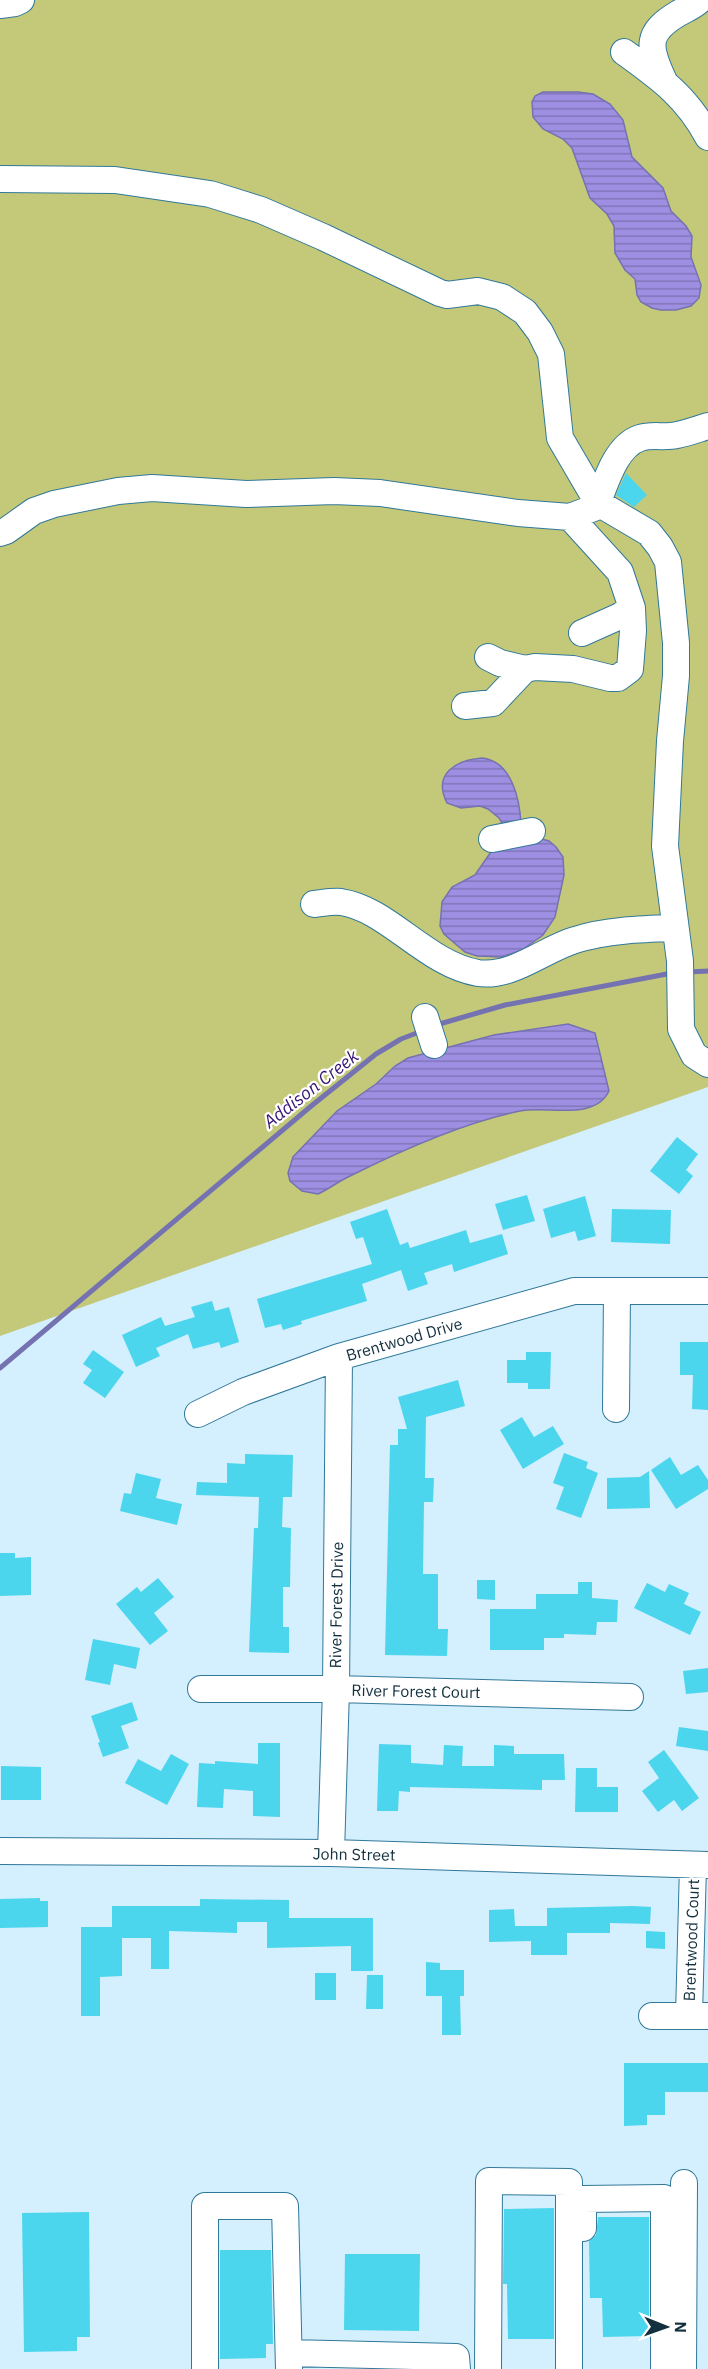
<svg xmlns="http://www.w3.org/2000/svg" width="708" height="2369" font-family="'IBM Plex Sans',sans-serif">
	<defs>
		<pattern id="water-rules" width="6" height="5" patternUnits="userSpaceOnUse" patternTransform="scale(1.5)"><rect width="6" height="5" fill="#9f8fe2"/><path d="M0 2.5h6" fill="none" stroke="#8075b9"/></pattern>
	</defs>
	<rect width="100%" height="100%" fill="#d4effe"/>
	<path fill="#c4c97a" d="M0,0h708v1087l-708,249z"/>
	<path fill="url(#water-rules)" stroke="#7572b1" stroke-width="1.5" d="M543,92h35l15,2 17,10 13,16 9,37 31,31 8,23 15,15 6,10 -1,21 10,28 -2,13 -8,8 -15,4h-15l-9,-2 -11,-6 -4,-7 -2,-16 -10,-9 -10,-17 -1,-27 -7,-12 -17,-16 -18,-50 -9,-9 -20,-10 -10,-12 -1,-15 3,-6z
		M482,758c30,3 38,42 39,67l17,13 11,3 7,6 7,10 1,18 -9,42 -12,18 -21,15 -21,7 -24,-1 -12,-4 -21,-18 -4,-8 2,-24 10,-15 23,-12 18,-26 11,-22 -5,-9 -11,-9 -8,-3 -19,2 -14,-5c-15,-30 10,-43 35,-45z
		M568,1024l27,9 14,58c-15,31 -63,14 -89,20 -54,11 -120,40 -170,65 -11,5 -21,13 -32,18l-16,-3 -12,-10 -2,-8 5,-16 44,-46 39,-27 19,-18 13,-8 86,-23z"/>
	<g fill="none" stroke-linecap="round" stroke-linejoin="round">
		<path stroke="#7572b1" stroke-width="5" d="M688,972l20,-1
			M436,1025l69,-20 167,-32
			M0,1368l310,-261 66,-53 25,-15 21,-8"/>
	</g>
	<path fill="#4bd6ee" d="M626,473l21,22 -13,12 -18,-12z
		M677,1137l21,17 -12,16 7,6 -14,18 -29,-23z
		M527,1195l8,26 -32,9 -8,-26z
		M585,1196l11,40 -18,5 -3,-10 -24,7 -8,-29z
		M387,1209l13,36 8,-3 2,6 56,-18 4,13 32,-9 6,20 -54,18 -2,-8 -28,9 4,11 -20,7 -7,-21 -39,14 5,17 -66,20 1,3 -19,6 -2,-6 -16,4 -8,-29 115,-35 -9,-27 -7,2 -6,-17z
		M612,1209l59,1 -1,34 -59,-2z
		M212,1301l3,10 14,-4 10,35 -18,6 -2,-6 -26,7 -5,-15 -32,14 4,8 -24,11 -14,-32 39,-18 4,9 30,-9 -4,-10z
		M680,1342h28v68l-16,-1 1,-34h-13z
		M93,1350l31,22 -19,26 -22,-15 9,-13 -9,-6z
		M526,1352h25l-1,37h-22v-6h-21v-23h19z
		M458,1380l7,26 -39,11 -1,61h9l-1,24h-9l-1,72h15v55h10l-1,27 -62,-1 5,-210h8v-16h9l-9,-32z
		M522,1417l12,20 19,-11 11,18 -41,25 -23,-39z
		M564,1453l24,9 -2,6 12,5 -17,45 -25,-9 8,-22 -11,-4z
		M245,1454l48,1 -1,42h-9l-1,30 9,1 -1,59h-7v40h6v26l-40,-1 5,-124h4l1,-31 -63,-2 1,-13 30,1v-20l18,1z
		M670,1457l11,18 17,-10 10,15v9l-32,20 -25,-39z
		M649,1471l1,37 -43,1v-31l33,-1z
		M136,1473l25,6 -5,19 26,6 -5,21 -57,-14 4,-18 7,1z
		M0,1553h15v5l16,-1v38l-31,1z
		M158,1578l16,19 -20,16 14,18 -18,14 -34,-41 21,-17 4,5z
		M477,1580h18v20l-18,-1z
		M578,1582h14v16l26,2 -1,22h-20l-1,13 -32,-1v4h-20v12h-54v-41h46v-15h42z
		M647,1583l18,9 4,-8 20,9 -5,11 17,8 -11,23 -56,-27z
		M93,1639l47,9 -4,21 -22,-5 -4,21 -25,-5z
		M708,1668v24l-22,2 -3,-23z
		M132,1702l6,18 -17,6 8,22 -26,9 -5,-14 2,-1 -9,-26z
		M679,1727l29,4v20l-32,-5z
		M258,1743h22v74l-27,-1v-25l-29,-2 -1,19 -26,-1 2,-44 16,1v-3l43,3z
		M379,1744l32,1v18l32,2 1,-20 19,1 -1,20h32v-21l20,1v8h50l1,26h-23v10l-132,-3v5l-11,-1 -1,20h-21z
		M664,1750l35,48 -17,13 -8,-11 -16,12 -16,-21 17,-13 -11,-16z
		M171,1754l18,10 -22,41 -42,-22 13,-24 23,12z
		M1,1766l40,1v33h-40z
		M576,1768h21v19h21v25h-43z
		M40,1898v3h8v26l-48,1v-29z
		M200,1899l89,1v18h84v53h-22v-25l-84,2v-26h-30v11l-68,-2v38h-18v-31h-29v38l-22,1v39h-19v-89h31v-21h88z
		M633,1906l18,1 -1,17 -40,-1v10h-43v22h-36v-14l-42,1v-32l25,-1 1,17h32v-18z
		M646,1931l19,1v17l-19,-1z
		M426,1962l14,1v7h24v26h-4l1,39h-19v-39h-16z
		M315,1973h21v27h-21z
		M367,1975h16v34h-17z
		M624,2063h84v29h-43v23h-18v10l-23,1z
		M554,2208v131h-46l-1,-55h-4l1,-75z
		M89,2212l1,125h-13v14l-53,1 -2,-139z
		M598,2217h51v119l-46,1 -1,-39h-12l-1,-57 7,-6z
		M220,2250h51l2,94h-7v14l-46,1z
		M345,2254h75l-1,77 -75,-1z"/>
	<g fill="none" stroke-linecap="round" stroke-linejoin="round">
		<defs>
			<path id="minor" d="M0,5l15,-2 6,-3
				M624,52c36,26 63,45 84,85
				M664,81c-16,-34 -19,-48 15,-68 7,-4 15,-7 21,-13
				M0,179l115,1 95,14 51,16 62,27 117,56 7,2 31,-4 24,6 23,15 15,20 11,22 9,84 38,65 51,30 11,14 8,15 8,81v33l-6,65 -5,105 15,115 1,68 13,26 14,9
				M0,533l6,-2 28,-20 20,-7 64,-13 34,-3 94,6 88,-3 46,2 138,20 52,4 26,-10c9,-22 19,-61 44,-69 12,-4 25,0 37,-3 10,-2 21,-6 31,-9
				M582,633l38,-17 12,-8
				M488,657l12,6 25,6 10,-2 38,2 37,9h8l12,-9 3,-38 -1,-23 -12,-36 -50,-55
				M465,706l28,-3 32,-34
				M492,839l40,-8
				M314,904c9,-1 19,-3 27,-2 47,7 85,62 137,71 35,5 66,-24 97,-33 31,-10 68,-11 100,-12
				M425,1017l9,28
				M616,1409l1,-118
				M198,1414l45,-22 96,-35 235,-66h134
				M201,1689h135l294,8
				M0,1851l331,2 377,12
				M331,1853l5,-164 3,-332
				M689,2015l4,-150
				M652,2016h56
				M583,2228v-29l81,-1v171
				M289,2353l167,4 1,12
				M205,2369v-163h80l4,163
				M488,2369l1,-188 80,1v187
				M683,2369l1,-186"/>
		</defs>
		<use href="#minor" stroke="#317899" stroke-width="28"/>
		<use href="#minor" stroke="#fff" stroke-width="26"/>
	</g>
	<g text-anchor="middle" stroke-width="4.5" stroke-linejoin="round" paint-order="stroke">
		<g font-size="16" fill="#13303e" stroke="#fff">
			<text transform="translate(404 1339) rotate(-16)" y="6">Brentwood Drive</text>
			<text transform="translate(336 1605) rotate(-89)" y="6">River Forest Drive</text>
			<text transform="translate(416 1691) rotate(1)" y="6">River Forest Court</text>
			<text transform="translate(354 1854) rotate(1)" y="6">John Street</text>
			<text transform="translate(691 1940) rotate(-88)" y="6">Brentwood Court</text>
		</g>
		<g font-size="18" font-style="italic" fill="#381476" stroke="#fff">
			<text transform="translate(311 1089) rotate(-38)" y="6">Addison Creek</text>
		</g>
	</g>
	<g transform="translate(666 2327) rotate(91)" stroke="#ffffff" stroke-width="4.5" paint-order="stroke">
	<path d="M0-4.5L10 22L0 15L-10 22Z" fill="#13303e"/>
	<text y="-9" font-size="16" font-weight="bold" text-anchor="middle" fill="#13303e">N</text>
	</g>
</svg>
